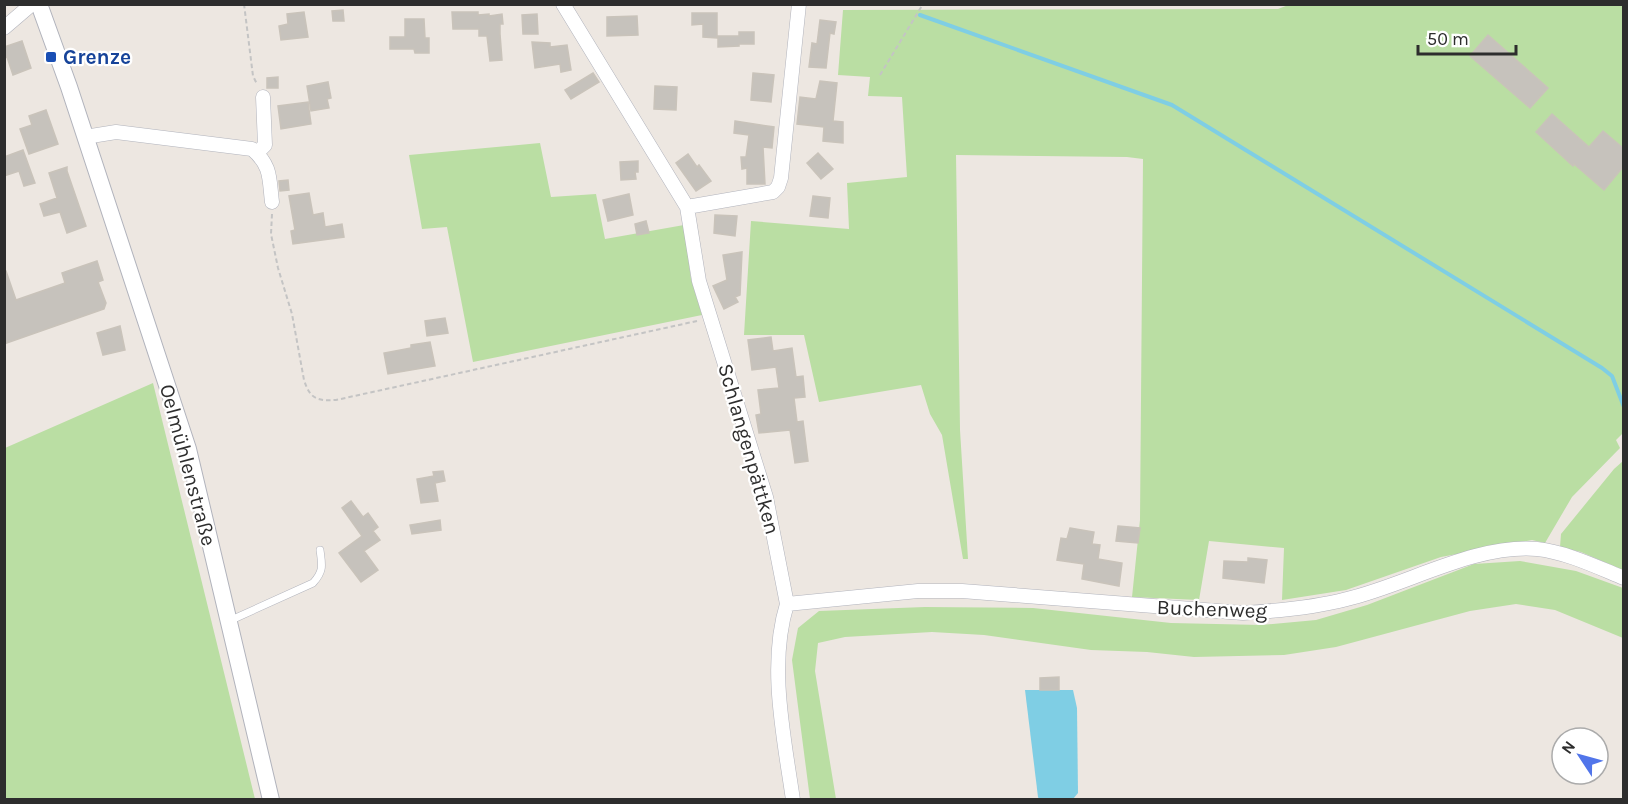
<svg xmlns="http://www.w3.org/2000/svg" width="1628" height="804" font-family="Karla,sans-serif">
	<rect width="100%" height="100%" fill="#ede7e1"/>
	<path fill="#badea3" d="M1291,4l332,1v428l-7,7 4,8 -48,49 -27,46 -13,-3 -91,17 -95,33 -64,10 2,-52 -75,-7 -10,59 -67,-3 8,-77 3,-361 -16,-2 -171,-2 4,275 8,129h-5l-21,-124 -12,-21 -9,-29 -102,17 -15,-67h-60l7,-114 98,8 -2,-46 60,-6 -5,-80 -34,-1 2,-19 -32,-2 5,-65 435,-1z
		M540,143l11,54 45,-3 9,45 79,-14 7,54 11,36 -229,47 -26,-135 -25,2 -13,-74z
		M153,383l102,416h-250v-351z
		M1623,461v109l-42,-18 -21,-5 1,-13 53,-65z
		M1520,561l56,10 47,17v50l-68,-28 -39,-6 -46,7 -134,36 -52,8 -90,2 -47,-5 -56,-2 -107,-15 -52,-3 -87,5 -27,6 -3,28 21,128h-26l-18,-139 6,-32 21,-17 106,-4 108,1 138,15 90,2 55,-5 51,-15 107,-41z"/>
	<path fill="#7fcee4" d="M1025,690h48l4,18 1,85 -5,6h-34l-1,-2z"/>
	<g fill="none" stroke-linecap="round" stroke-linejoin="round">
		<path stroke="#7fcee4" stroke-width="4" d="M920,15l252,90 430,263 10,8 12,31"/>
	</g>
	<path fill="#c6c2bc" stroke="#c9c3ba" stroke-width="1.5" d="M343,10l1,11h-11l-1,-10z
		M304,12l4,25 -27,3 -2,-14 9,-2 -1,-10z
		M452,12h26v3l11,-1v2l13,-2 1,10h-3v10l2,26 -12,1 -3,-25h-8v-7h-26z
		M692,13h25v25l-14,-1v-13l-11,1z
		M537,14l1,20h-15l-1,-19z
		M637,16l1,19 -31,1v-19z
		M405,19h19l1,19h4v15h-14l-1,-4h-24v-12h15z
		M820,20l16,2 -2,12 -4,-1 -4,35 -17,-1 3,-24 5,1z
		M739,32h15v12h-15v2l-21,1v-11h21z
		M1488,35l60,53 -18,20 -60,-52z
		M22,41l9,27 -18,7 -6,-18 -3,1v-11z
		M532,42l18,1v4l17,-2 4,25 -10,2 -1,-8 -25,4z
		M593,73l6,9 -28,17 -6,-9z
		M753,73l21,2 -3,27 -20,-2z
		M278,77v11h-11v-10z
		M820,81l17,2 -4,38 10,1v21l-20,-2 1,-14 -27,-3 3,-27 16,2z
		M328,82l3,16 -4,1 2,9 -18,3 -4,-25z
		M655,86l22,1 -1,23 -22,-1z
		M308,102l3,22 -30,5 -3,-23z
		M46,110l12,34 -29,10 -9,-25 12,-4 -3,-9z
		M1552,114l37,33 14,-16 20,17v19l-19,23 -30,-26 -1,2 -37,-34z
		M735,121l39,6 -2,21 -9,-1 2,37h-18v-16l-5,1 -1,-12h5l3,-22 -15,-2z
		M23,150l12,33 -11,3 -5,-15 -15,5v-19z
		M818,153l15,16 -12,10 -14,-16z
		M688,154l9,13 2,-2 12,16 -15,10 -20,-28z
		M638,161v11h-3l1,7 -15,1 -1,-18z
		M67,167v4l19,55 -19,7 -7,-21 -16,4 -4,-12 17,-6 -8,-25z
		M288,180l1,10 -9,1 -1,-10z
		M309,193l4,22 10,-2 2,14 17,-3 2,13 -51,7 -2,-13 4,-1 -6,-34z
		M629,194l4,21 -25,6 -5,-21z
		M813,196l17,2 -2,20 -18,-2z
		M715,215l22,1 -2,20 -21,-3z
		M646,221l3,12 -12,2 -2,-11z
		M742,252l-2,43 -5,2 3,5 -14,7 -11,-23 14,-6 -4,-25z
		M97,261l6,19 -5,2 8,21 -2,6 -100,35v-73h2l10,29 49,-17 -3,-10z
		M445,318l3,15 -21,3 -2,-15z
		M120,326l5,24 -22,5 -6,-22z
		M771,337l2,14 19,-3 4,29 7,-1 2,21 -11,1 3,24 6,-1 5,40 -13,2 -5,-33 -31,3 -3,-18 5,-1 -3,-24 21,-2 -3,-21 -24,3 -4,-30z
		M430,342l5,24 -47,8 -4,-21 27,-5v-3z
		M443,471l2,10 -10,2 3,18 -17,2 -4,-24 17,-3 -1,-4z
		M351,501l12,16 5,-4 10,14 -5,4 7,9 -16,11 14,19 -17,12 -22,-29 23,-17 -20,-28z
		M440,520l1,10 -29,4 -2,-9z
		M1118,526l22,2 -2,15 -22,-2z
		M1070,528l24,4 -2,12 8,1 -2,14 24,4 -3,23 -37,-7 2,-15 -27,-4 4,-22 6,1z
		M1248,558l19,2 -3,23 -41,-5 1,-17 24,1z
		M1059,677v13h-19v-12z"/>
	<g fill="none" stroke-linecap="round" stroke-linejoin="round">
		<defs>
			<path id="service" d="M229,621l84,-38c11,-12 9,-18 7,-33"/>
			<path id="minor" d="M563,4l124,203 12,74 67,216 21,107c-19,61 -3,133 6,196
				M4,28l28,-24
				M85,137l31,-5 136,17c20,17 17,30 20,53
				M257,153l8,-8 -2,-48
				M687,207l86,-15 5,-5 3,-9 18,-174
				M787,604l131,-13h44l281,22c35,-2 70,-5 104,-14 60,-14 127,-55 190,-50 29,3 60,18 87,29"/>
			<path id="tertiary" d="M39,4l30,83 119,362 83,351"/>
		</defs>
		<use href="#service" stroke="#b1b3bc" stroke-width="8"/>
		<use href="#minor" stroke="#b1b3bc" stroke-width="15"/>
		<use href="#tertiary" stroke="#b1b3bc" stroke-width="18"/>
		<path stroke="#c4c4c4" stroke-width="2" stroke-dasharray="4.5 3" stroke-linecap="butt" d="M244,4l9,72 4,8
			M880,75l43,-71
			M272,214l-1,20 7,34 14,46 12,66c6,19 13,21 32,20l361,-79"/>
		<use href="#service" stroke="#fff" stroke-width="7"/>
		<use href="#minor" stroke="#fff" stroke-width="14"/>
		<use href="#tertiary" stroke="#fff" stroke-width="16"/>
	</g>
	<rect fill="#1a4fb4" stroke="#fff" stroke-width="2" x="45" y="51" width="12" height="12" rx="3"/>
	<g text-anchor="middle" stroke-width="4.5" stroke-linejoin="round" paint-order="stroke">
		<g font-size="21" font-weight="bold" fill="#164399" stroke="#fff" text-anchor="start">
			<text x="63" y="64">Grenze</text>
		</g>
		<g font-size="21" fill="#2d2d2d" stroke="#fff">
			<text transform="translate(749 449) rotate(74)" y="7">Schlangenpättken</text>
			<text transform="translate(188 465) rotate(75)" y="7">Oelmühlenstraße</text>
			<text transform="translate(1212 609) rotate(2)" y="7">Buchenweg</text>
		</g>
	</g>
	<rect width="1628" height="804" fill="none" stroke="#2d2d2d" stroke-width="12"/>
	<g transform="translate(1580 756) rotate(306)"><circle r="28" fill="#ffffff" stroke="#ababab" stroke-width="1.5"/>
	<path d="M0-4.5L10 22L0 15L-10 22Z" fill="#5175ea"/>
	<text y="-9" font-size="16" font-weight="bold" text-anchor="middle" fill="#2d2d2d">N</text>
	</g>
	<path d="M1418 45v9h98v-9" fill="none" stroke="#2d2d2d" stroke-width="3"/>
	<text x="1427" y="45" font-size="18" fill="#2d2d2d" stroke="#ffffff" stroke-width="4.5" paint-order="stroke">50 m</text>
</svg>
